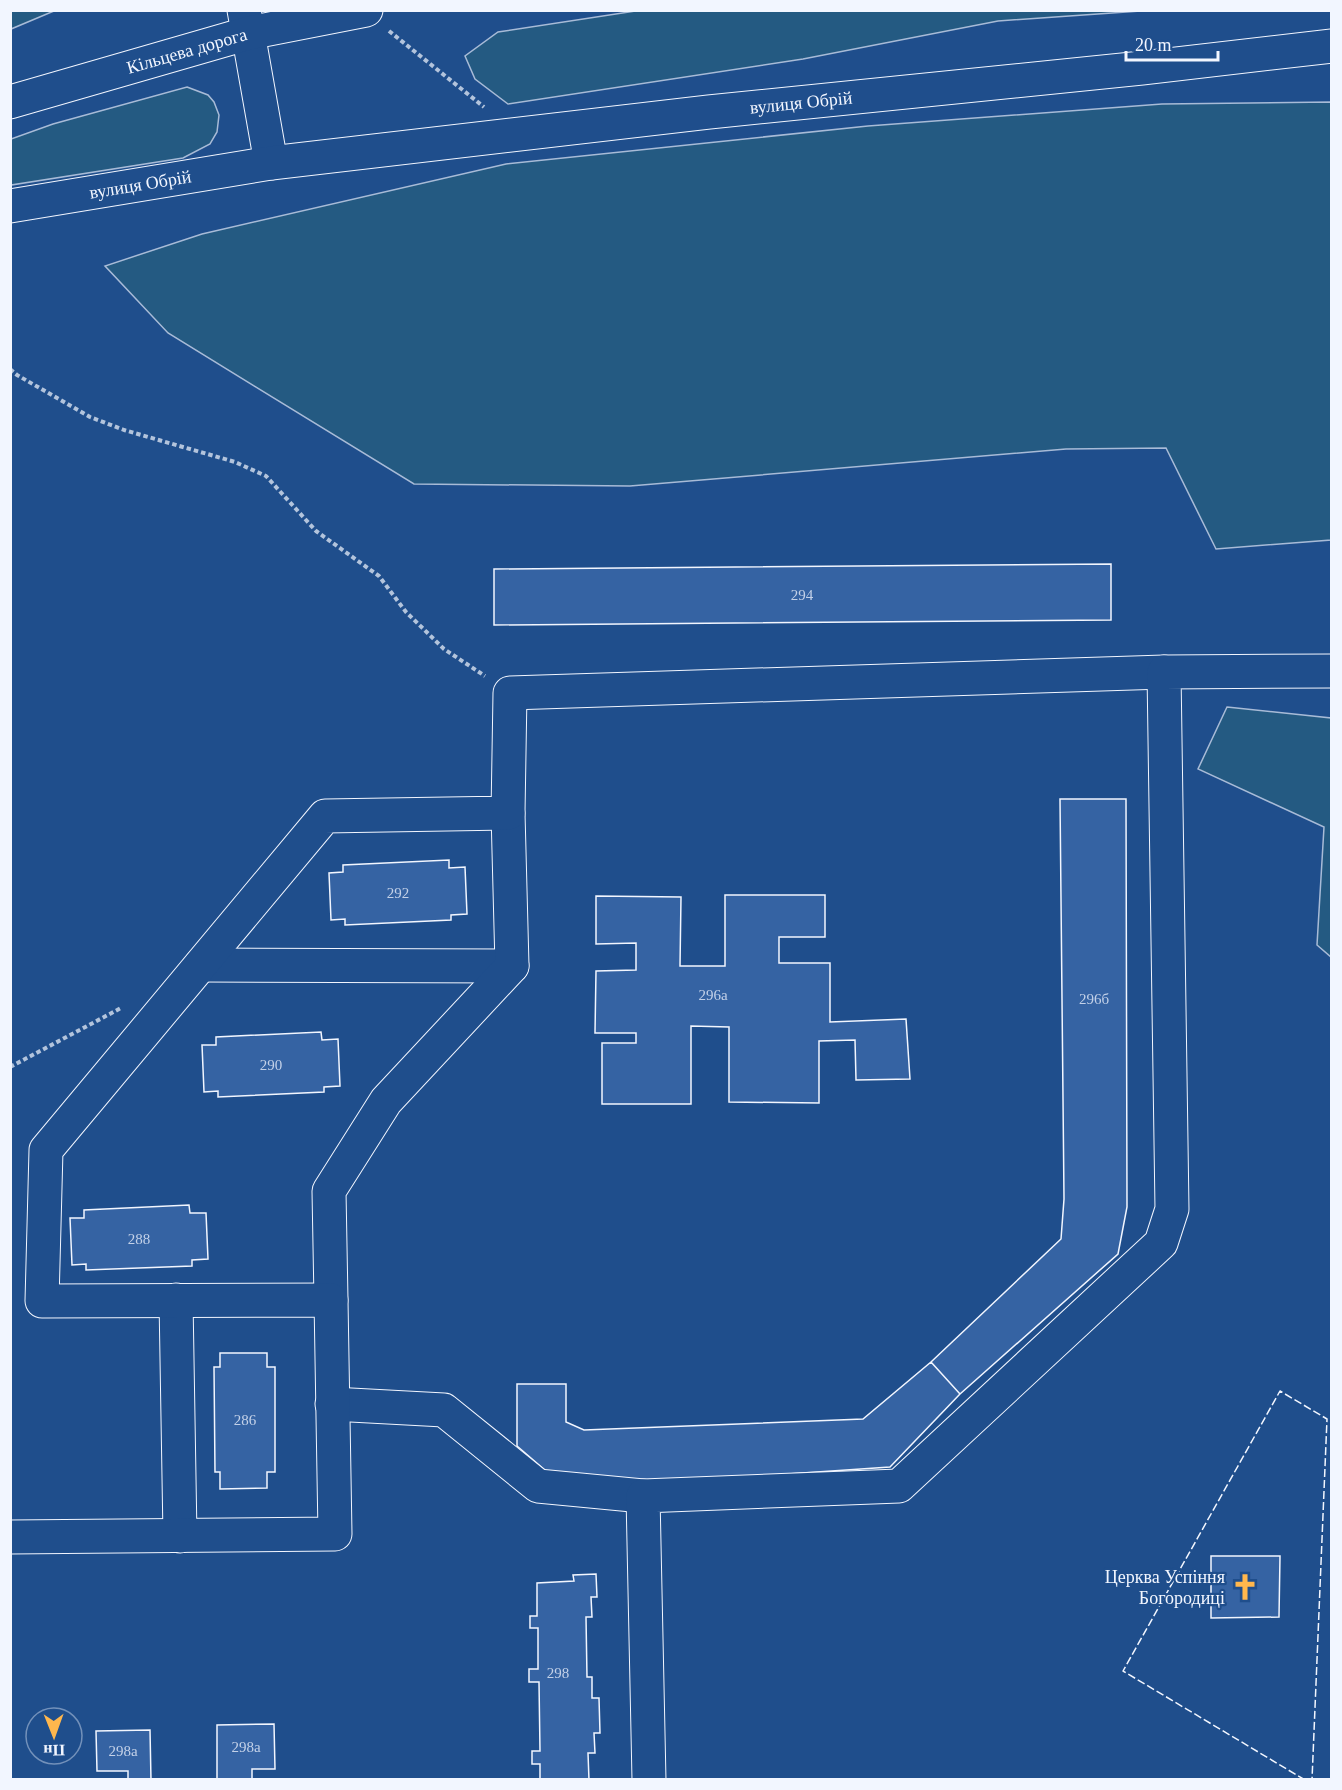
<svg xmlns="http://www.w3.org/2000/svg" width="1342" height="1790" font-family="'Times New Roman',serif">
	<rect width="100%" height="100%" fill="#1f4e8c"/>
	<path fill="#245a82" stroke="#a8bbd7" stroke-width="1.5" d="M11,10h43v1l-43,18z
		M642,10h498v1l-142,10 -195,38 -295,45 -33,-25 -10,-23 33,-24z
		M187,87l21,8 6,7 5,13 -2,17 -7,12 -27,14 -172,27v-46l42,-15z
		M1331,102v438l-115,9 -50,-101 -100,1 -436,37 -216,-2 -246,-151 -63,-67 97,-32 304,-70 362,-38 294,-22z
		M1227,707l104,11v239l-14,-12 7,-118 -126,-58z"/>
	<path fill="#3563a3" stroke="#f2f6ff" stroke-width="1.5" d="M1111,564v56l-617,5v-56z
		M1060,799h66l1,408 -9,47 -158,140 -29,-32 130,-123 3,-40z
		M449,860v8l16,-1 2,47 -16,1v5l-106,5v-6l-14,1 -2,-47 14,-1v-7z
		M725,895h100v42h-46v26h51v59l76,-3 4,60 -54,1 -1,-40 -36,1v62l-90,-1v-75l-38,-1v78h-89v-61h34v-10h-41l1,-62 40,-1v-27l-40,1v-48l85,1 -1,69h45z
		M321,1032l1,8 16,-1 2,47 -16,1v5l-106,5v-6l-14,1 -2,-47h14v-8z
		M189,1205l1,8h16l2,46 -16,1v6l-106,4v-6l-14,1 -2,-47h14v-8z
		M220,1353h47v14h8v105h-8v16l-47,1v-17h-5l-1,-105h6z
		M931,1362l29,32 -70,73 -323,22 -50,-43v-62h49v38l18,8 279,-11z
		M1211,1556h69l-1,61 -68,1z
		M596,1574l1,23h-6l1,20h-6l1,60h5v21h7l1,35h-6l1,20h-7l1,27h-49v-16h-8v-13h8l-1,-69h-10v-13h9v-41h-8v-12h7v-33l37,-2 -1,-6z
		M274,1724l1,45h-23v11h-35v-55z
		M150,1730l1,50h-23v-9h-31l-1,-40z"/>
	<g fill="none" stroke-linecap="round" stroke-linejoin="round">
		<defs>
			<g id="minor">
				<path d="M244,10l27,153"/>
				<path id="s1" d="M10,206l261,-43 438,-51 433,-44 190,-22"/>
				<path d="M201,965l311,1"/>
				<path d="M176,1300l4,236"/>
				<path d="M331,1300l-2,-109 57,-90 126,-135 -4,-153"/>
				<path d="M332,1404l112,6 94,76 105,10"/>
				<path d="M10,1537l325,-3 -4,-234 -289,1 4,-151 279,-334 183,-3 2,-120 654,-21"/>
				<path d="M649,1780l-6,-284 256,-10 262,-243 11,-34 -8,-537 168,-1"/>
			</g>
			<g id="highway">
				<path id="s2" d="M10,102l239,-69 117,-23"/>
			</g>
		</defs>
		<use href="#minor" stroke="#f2f6ff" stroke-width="35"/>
		<use href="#highway" stroke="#f2f6ff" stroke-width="35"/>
		<path stroke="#b3c4dc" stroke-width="4" stroke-dasharray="4.5 3" stroke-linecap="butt" d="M389,31l95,76
			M10,369l7,6 73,42 34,13 111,32 31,14 50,55 63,45 27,36 38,37 41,27
			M10,1067l111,-59"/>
		<use href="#minor" stroke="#1f4e8c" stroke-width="33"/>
		<use href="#highway" stroke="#1f4e8c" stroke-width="33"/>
		<path stroke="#f2f6ff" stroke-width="1.5" stroke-dasharray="8 3" stroke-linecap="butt" d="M1305,1780l-182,-109 157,-280 47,28 -15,361"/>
	</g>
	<defs>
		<symbol id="church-bare" viewBox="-9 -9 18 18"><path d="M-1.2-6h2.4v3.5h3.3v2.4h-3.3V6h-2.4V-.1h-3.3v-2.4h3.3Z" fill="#ffb74d" stroke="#1f4e8c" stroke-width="2.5" paint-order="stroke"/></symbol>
	</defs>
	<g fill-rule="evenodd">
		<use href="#church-bare" x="1226" y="1568" width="38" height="38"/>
	</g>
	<g text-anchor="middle" stroke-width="4.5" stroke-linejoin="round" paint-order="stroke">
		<g font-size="15" fill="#c3d1e8">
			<text x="802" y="600">294</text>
			<text x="398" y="898">292</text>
			<text x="713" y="1000">296а</text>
			<text x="1094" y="1004">296б</text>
			<text x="271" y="1070">290</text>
			<text x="139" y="1244">288</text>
			<text x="245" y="1425">286</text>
			<text x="558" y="1678">298</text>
			<text x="246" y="1752">298а</text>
			<text x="123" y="1756">298а</text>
		</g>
		<g font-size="18" fill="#f2f6ff" stroke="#1f4e8c">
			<text dy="6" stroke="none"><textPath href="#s2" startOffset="184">Кільцева дорога</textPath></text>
			<text dy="6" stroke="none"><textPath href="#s1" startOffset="798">вулиця Обрій</textPath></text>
			<text dy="6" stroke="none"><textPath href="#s1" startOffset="132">вулиця Обрій</textPath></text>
		</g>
		<g font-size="18" fill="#f2f6ff" stroke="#1f4e8c" text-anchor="end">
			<text x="1225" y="1583">Церква Успіння<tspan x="1225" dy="21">Богородиці</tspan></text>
		</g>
	</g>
	<rect width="1342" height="1790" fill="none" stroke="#f2f6ff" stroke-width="24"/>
	<g transform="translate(54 1736) rotate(179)"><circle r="28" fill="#1f4e8c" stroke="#7391ba" stroke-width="1.5"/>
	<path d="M0-4.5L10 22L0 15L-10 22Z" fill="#ffb74d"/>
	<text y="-9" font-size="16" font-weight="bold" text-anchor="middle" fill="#f2f6ff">Пн</text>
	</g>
	<path d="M1126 51v9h92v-9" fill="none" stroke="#f2f6ff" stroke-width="3"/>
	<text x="1135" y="51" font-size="18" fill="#f2f6ff" stroke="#1f4e8c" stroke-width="4.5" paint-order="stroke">20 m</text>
</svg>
